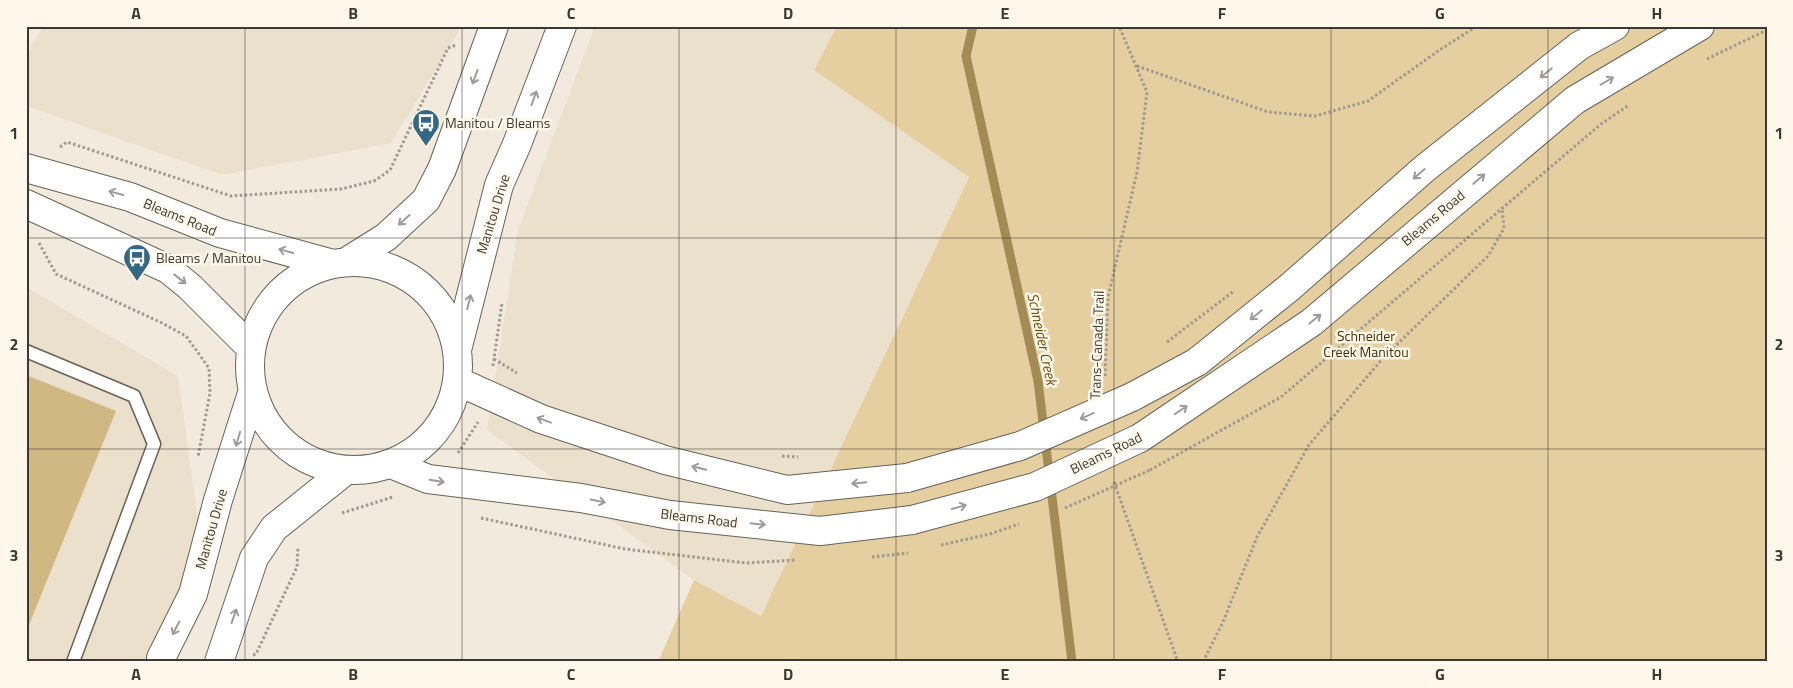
<svg xmlns="http://www.w3.org/2000/svg" width="1793" height="688" font-family="'Titillium Web',sans-serif">
	<rect width="100%" height="100%" fill="#f2ebdd"/>
	<path fill="#eae0cb" d="M43,26h419l-71,117 -169,32 -196,-69v-50z
		M595,26h242l-23,44 155,106 -208,440 -67,-36 -207,-150 31,-200z
		M26,287l152,89 23,166 -49,120h-126z"/>
	<path fill="#e5cfa1" d="M837,26h930v636h-1109l36,-82 67,36 208,-439 -155,-107z"/>
	<g fill="none" stroke-linecap="round" stroke-linejoin="round">
		<path stroke="#a48b56" stroke-width="9" d="M973,26l-7,30 72,325 34,281"/>
	</g>
	<path fill="#d1b781" d="M26,375l90,36 -90,221z"/>
	<g fill="none" stroke-linecap="round" stroke-linejoin="round">
		<defs>
			<path id="service" d="M26,351l108,45 20,48 -81,218"/>
			<path id="secondary" d="M26,168l104,29 90,36 113,31
				M26,204l142,65 22,18 60,60
				M250 366a104 104 0 1 1 208 0a104 104 0 1 1-208 0Z
				M346,262l40,-25 40,-37 16,-31 52,-143
				M457,350l42,-165 18,-41 45,-118
				M457,381l84,38 124,41 122,30 120,-12
				M1132,397l65,-35 93,-75 134,-118 155,-123 36,-20
				M1140,438l172,-116 263,-222 125,-74
				M391,464l37,15 153,19 89,17 150,16 92,-11
				M161,662v-4l32,-64 25,-94 34,-107
				M219,662l35,-104 20,-30 71,-57"/>
		</defs>
		<use href="#service" stroke="#686256" stroke-width="15"/>
		<use href="#secondary" stroke="#686256" stroke-width="30"/>
		<path stroke="#9e998f" stroke-width="3" stroke-dasharray="2.5 2.5" stroke-linecap="butt" d="M1707,59l60,-29
			M1137,66l131,46 47,4 53,-15 70,-50 39,-25
			M60,147l7,-5 164,54 110,-7 33,-8 16,-11 58,-122 8,-3
			M39,243l17,31 104,48 26,14 23,32 1,25 -12,64
			M1167,342l67,-51
			M494,359l23,14
			M493,366l9,-63
			M1105,376l3,-79 29,-125 10,-80 -28,-66
			M458,453l20,-31
			M782,456l16,1
			M1150,470l131,-73 320,-273 28,-19
			M1114,482l64,180
			M342,513l51,-16
			M481,518l144,31 121,14 50,-3
			M872,557l36,-4
			M253,655l3,-1 41,-87 1,-20
			M1203,662l20,-40 34,-85 52,-92 75,-88 104,-101 16,-28 -2,-19"/>
		<use href="#service" stroke="#fff" stroke-width="12"/>
		<use href="#secondary" stroke="#fff" stroke-width="28"/>
		<defs>
			<path id="secondary-bridge" d="M907,478l113,-32 112,-49
				M912,520l123,-33 105,-49"/>
		</defs>
		<use href="#secondary-bridge" stroke="#686256" stroke-width="30" stroke-linecap="butt"/>
		<path stroke="#9e998f" stroke-width="3" stroke-dasharray="2.5 2.5" stroke-linecap="butt" d="M1065,508l85,-38
			M941,545l49,-11 29,-10"/>
		<use href="#secondary-bridge" stroke="#fff" stroke-width="28"/>
	</g>
	<defs><path id="oneway-shaft" d="M-6 0H5M1.5-3L5.5 0L1.5 3" fill="none" stroke-width="1.6" stroke-linecap="round" stroke-linejoin="round" transform="scale(1.25)"/></defs>
	<g stroke="#9e9c9a">
		<use href="#oneway-shaft" transform="translate(1546 73) rotate(141)"/>
		<use href="#oneway-shaft" transform="translate(475 77) rotate(110)"/>
		<use href="#oneway-shaft" transform="translate(1607 81) rotate(-30)"/>
		<use href="#oneway-shaft" transform="translate(534 98) rotate(-70)"/>
		<use href="#oneway-shaft" transform="translate(1419 174) rotate(139)"/>
		<use href="#oneway-shaft" transform="translate(1479 179) rotate(-40)"/>
		<use href="#oneway-shaft" transform="translate(116 193) rotate(-165)"/>
		<use href="#oneway-shaft" transform="translate(404 220) rotate(138)"/>
		<use href="#oneway-shaft" transform="translate(286 251) rotate(-165)"/>
		<use href="#oneway-shaft" transform="translate(180 279) rotate(38)"/>
		<use href="#oneway-shaft" transform="translate(469 302) rotate(-76)"/>
		<use href="#oneway-shaft" transform="translate(1256 315) rotate(141)"/>
		<use href="#oneway-shaft" transform="translate(1315 319) rotate(-39)"/>
		<use href="#oneway-shaft" transform="translate(1181 410) rotate(-34)"/>
		<use href="#oneway-shaft" transform="translate(1087 416) rotate(156)"/>
		<use href="#oneway-shaft" transform="translate(544 420) rotate(-160)"/>
		<use href="#oneway-shaft" transform="translate(238 439) rotate(107)"/>
		<use href="#oneway-shaft" transform="translate(699 468) rotate(-166)"/>
		<use href="#oneway-shaft" transform="translate(437 481) rotate(9)"/>
		<use href="#oneway-shaft" transform="translate(859 483) rotate(174)"/>
		<use href="#oneway-shaft" transform="translate(598 501) rotate(11)"/>
		<use href="#oneway-shaft" transform="translate(959 507) rotate(-15)"/>
		<use href="#oneway-shaft" transform="translate(758 524) rotate(6)"/>
		<use href="#oneway-shaft" transform="translate(234 616) rotate(-71)"/>
		<use href="#oneway-shaft" transform="translate(176 628) rotate(117)"/>
	</g>
	<path fill="none" stroke="#3c3934" stroke-width="1" stroke-opacity="0.55" d="M245,26v636M462,26v636M679,26v636M896,26v636M1114,26v636M1331,26v636M1548,26v636M26,238h1741M26,449h1741"/>
	<defs>
		<symbol id="bus-pin" viewBox="-11 -11 22 30"><path d="M0 17L-7.5 6A9.5 9.5 0 1 1 7.5 6Z" fill="#336783" stroke="#fff8ea"/><path d="M-5-6H5V4H4V6H2V4H-2V6H-4V4H-5ZM-3.5-4V0h7V-4ZM-3.5 1.2v1.5H-2V1.2ZM2 1.2v1.5H3.5V1.2Z" fill="#fff"/></symbol>
	</defs>
	<g fill-rule="evenodd">
		<use href="#bus-pin" x="410" y="107" width="32" height="43"/>
		<use href="#bus-pin" x="121" y="242" width="32" height="43"/>
	</g>
	<g text-anchor="middle" stroke-width="5" stroke-linejoin="round" paint-order="stroke">
		<g font-size="14" fill="#3c3934" stroke="#fff8ea" text-anchor="start">
			<text x="445" y="128">Manitou / Bleams</text>
			<text x="156" y="263">Bleams / Manitou</text>
		</g>
		<g font-size="14" fill="#3c3934" stroke="#fff8ea">
			<text transform="translate(493 214) rotate(-73)" y="5">Manitou Drive</text>
			<text transform="translate(180 217) rotate(22)" y="5">Bleams Road</text>
			<text transform="translate(1433 218) rotate(-40)" y="5">Bleams Road</text>
			<text transform="translate(1097 345) rotate(-88)" y="5">Trans-Canada Trail</text>
			<text transform="translate(1106 453) rotate(-26)" y="5">Bleams Road</text>
			<text transform="translate(699 518) rotate(7)" y="5">Bleams Road</text>
			<text transform="translate(211 529) rotate(-74)" y="5">Manitou Drive</text>
		</g>
		<g font-size="14" fill="#433103" stroke="#fff8ea">
			<text x="1366" y="341">Schneider<tspan x="1366" dy="16">Creek Manitou</tspan></text>
		</g>
		<g font-size="15" font-style="italic" fill="#684e09" stroke="#fff8ea">
			<text transform="translate(1042 339) rotate(78)" y="5">Schneider Creek</text>
		</g>
	</g>
	<rect width="1793" height="688" fill="none" stroke="#fff8ea" stroke-width="55"/>
	<rect x="28" y="28" width="1738" height="632" fill="none" stroke="#3c3934" stroke-width="2"/>
	<g font-size="16" text-anchor="middle" font-weight="bold" fill="#3c3934">
		<text x="136" y="19">A</text>
		<text x="353" y="19">B</text>
		<text x="571" y="19">C</text>
		<text x="788" y="19">D</text>
		<text x="1005" y="19">E</text>
		<text x="1222" y="19">F</text>
		<text x="1440" y="19">G</text>
		<text x="1657" y="19">H</text>
		<text x="14" y="139">1</text>
		<text x="1779" y="139">1</text>
		<text x="14" y="350">2</text>
		<text x="1779" y="350">2</text>
		<text x="14" y="561">3</text>
		<text x="1779" y="561">3</text>
		<text x="136" y="680">A</text>
		<text x="353" y="680">B</text>
		<text x="571" y="680">C</text>
		<text x="788" y="680">D</text>
		<text x="1005" y="680">E</text>
		<text x="1222" y="680">F</text>
		<text x="1440" y="680">G</text>
		<text x="1657" y="680">H</text>
	</g>
</svg>
